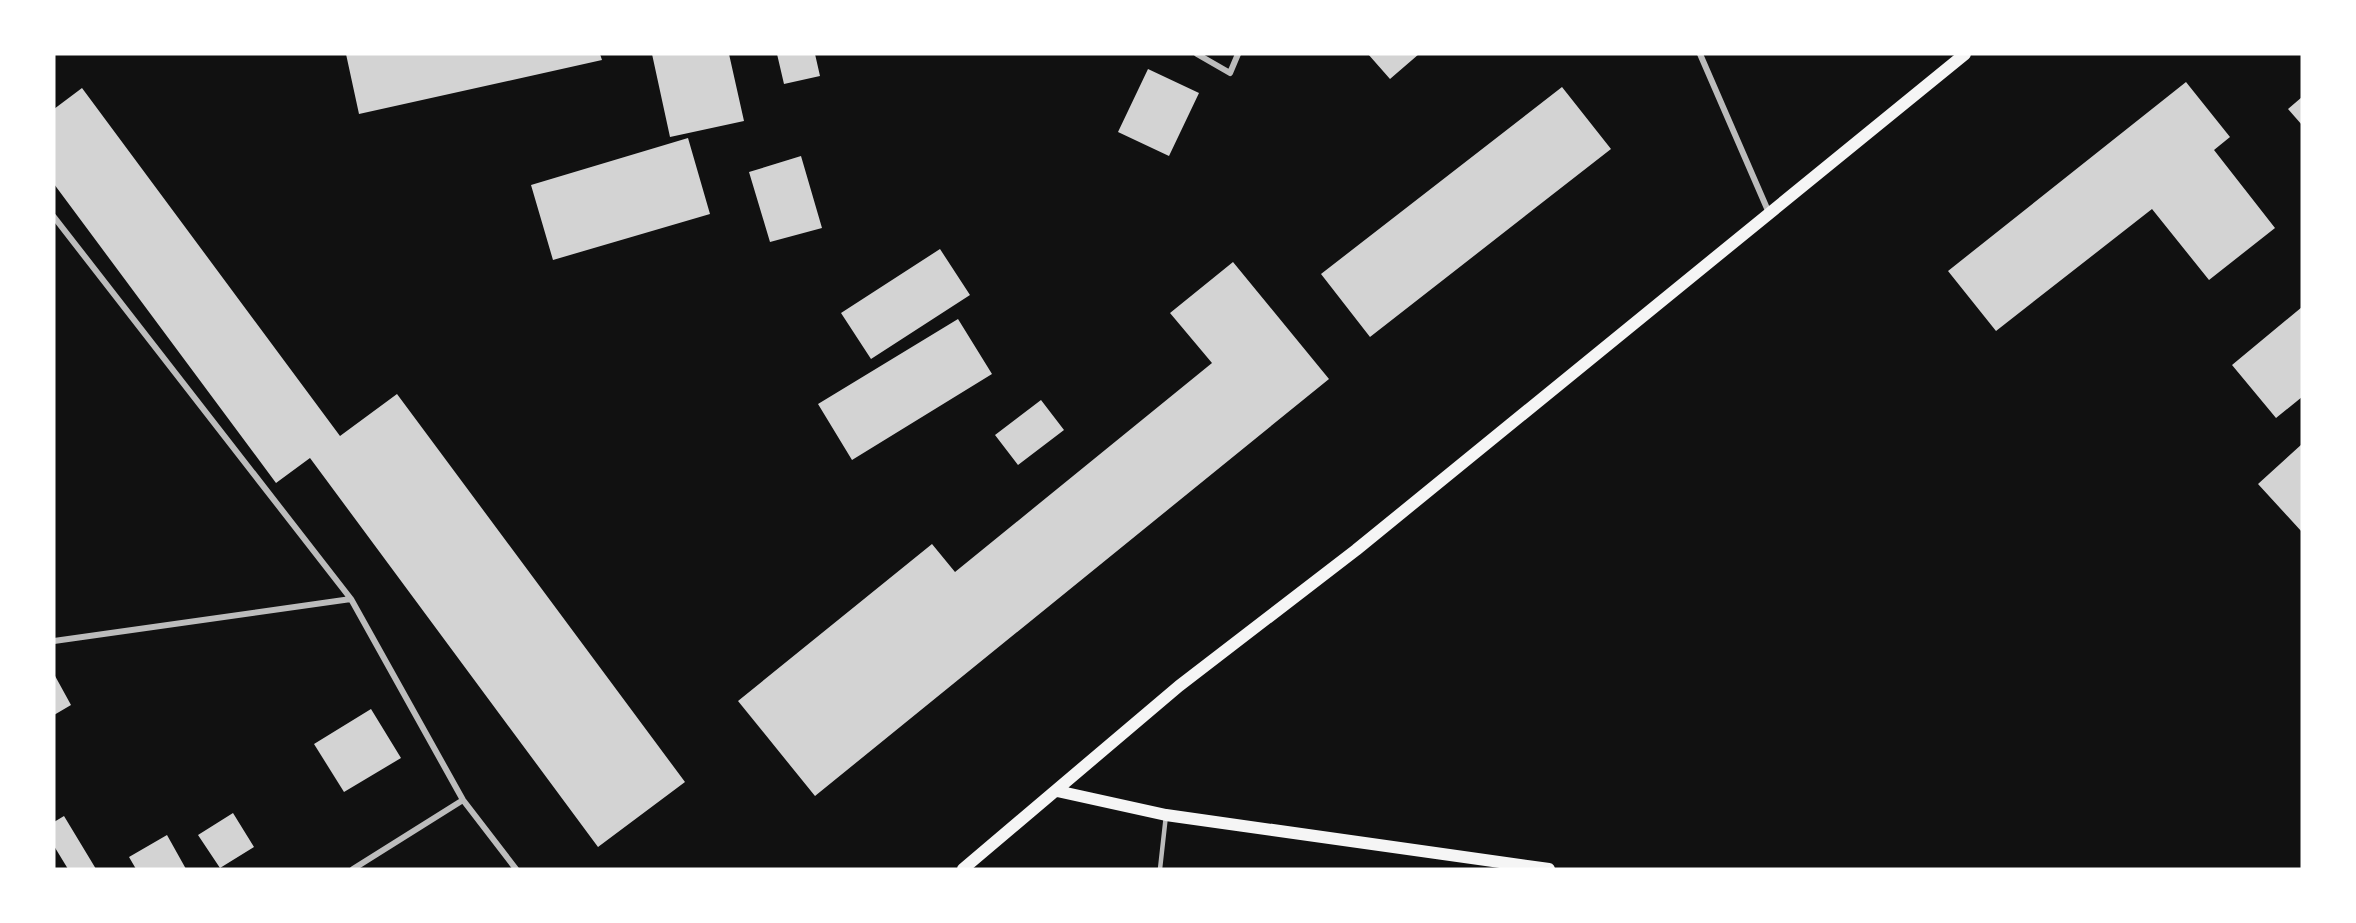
<svg xmlns="http://www.w3.org/2000/svg" width="2356" height="923" font-family="Roboto,sans-serif">
	<rect width="100%" height="100%" fill="#111"/>
	<path fill="#d3d3d3" d="M346,54h254l2,6 -243,54z
		M652,54h77l15,67 -74,16z
		M777,54h38l5,22 -36,8z
		M1368,54h51l-29,25z
		M1148,69l51,24 -30,63 -51,-24z
		M2186,82l44,55 -16,13 61,78 -66,52 -57,-71 -156,122 -48,-60z
		M1562,87l49,62 -241,188 -49,-63z
		M82,88l258,348 57,-42 288,388 -87,65 -288,-389 -34,25 -222,-299v-75z
		M2302,97v28l-14,-16z
		M688,138l22,76 -157,46 -22,-75z
		M801,156l21,72 -52,14 -21,-70z
		M940,249l30,46 -99,64 -30,-46z
		M1233,262l96,117 -514,417 -77,-95 194,-157 23,28 257,-209 -42,-50z
		M2302,307v90l-26,21 -44,-53z
		M958,319l34,55 -140,86 -34,-56z
		M1041,400l23,30 -46,35 -23,-30z
		M2302,444v88l-44,-48z
		M54,674l17,31 -17,10z
		M371,709l30,49 -57,34 -30,-48z
		M233,813l21,34 -34,21 -22,-33z
		M64,816l32,53h-28l-14,-23v-24z
		M167,835l19,34h-50l-7,-12z"/>
	<g fill="none" stroke-linecap="round" stroke-linejoin="round">
		<path stroke="#bcbcbc" stroke-width="4.5" d="M1160,869l6,-54"/>
		<path stroke="#bcbcbc" stroke-width="6" d="M1197,54l33,19 8,-19
			M1700,54l69,159
			M54,217l297,382 112,201 53,69
			M54,641l297,-42
			M353,869l110,-69"/>
		<path stroke="#f5f5f5" stroke-width="12" d="M1057,791l109,24 383,54
			M963,869l216,-183 177,-136 609,-496"/>
	</g>
	<rect width="2356" height="923" fill="none" stroke="#ffffff" stroke-width="111"/>
</svg>
